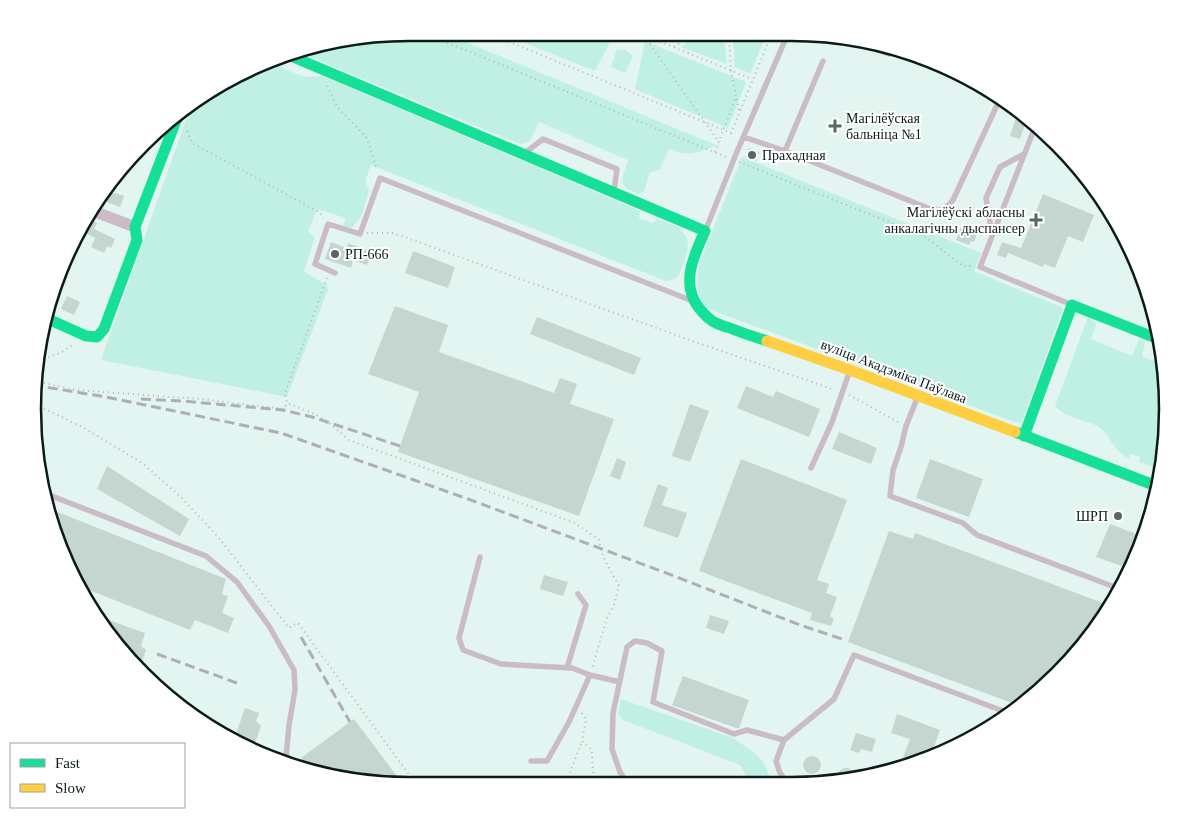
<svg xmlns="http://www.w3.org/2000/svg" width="1200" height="818" font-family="'Times New Roman',serif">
	<rect width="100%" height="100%" fill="#e3f5f0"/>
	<path fill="#c0f0e3" d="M409,33h35l272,112c-8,5 -25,10 -35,8 -4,0 -8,-3 -12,-4l-9,20 -10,4 -6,18 -5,3c-24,-9 -17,-13 -11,-34l-89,-38 -9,19 -8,3 -7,-2 -219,-91z
		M502,34l111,2 -18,35z
		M694,37h30l3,27 -46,-17z
		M733,38h32l-15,36 -15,-7z
		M645,41l101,41 -18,46 -93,-39z
		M617,49l9,1 7,6 -8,17 -14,-6z
		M268,62l36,15 19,-1 317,135 -1,7 13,5 6,-4 20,8 7,8 3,8 -1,10 -8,22 -4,4 -9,2 -295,-116 -6,16 4,9c-4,14 -7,33 -20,39l-6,-3 3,-8 -29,-9 -9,23 7,5 -11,34 25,16 -42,110 -186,-37 91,-257 8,-7z
		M742,157l239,96 -7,18 89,37 -41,114h-7l-296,-109c-5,-2 -11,-4 -15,-8 -10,-11 -6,-31 -4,-44z
		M1088,317l7,5 1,3 -5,14 41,17 6,-14 2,-2 4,2 1,2 -3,12 21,9 4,44 -6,67 -5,-2 -5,-8 -12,-4 1,-5 -9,-3 -2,4c-15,-5 -20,-26 -32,-32 -14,-7 -32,-8 -42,-20z
		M621,699l112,39 23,16 8,9 4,10 7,9 5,3h-28l-12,-20 -117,-45 -5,-6z"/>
	<path fill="#c5d5d0" d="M1016,118l10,3 -6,18 -10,-3z
		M749,148l10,4 -3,9 -11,-4z
		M105,190l10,4 1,-1 8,3 -4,11 -21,-8z
		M1043,194l51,21 -11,27 -15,-6 -13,32 -11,-4 -1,3 -35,-14 -2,5 -9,-3 5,-13 19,6z
		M89,219l8,4 -3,6 21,10 -4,9 -4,-2 -3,7 -13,-6 4,-9 -12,-6z
		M961,227l16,7 -3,8 -3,-1 -2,4 -13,-5z
		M331,242l16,6 1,-5 24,9 -5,13 -14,-5 -2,8 -26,-9z
		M413,251l42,16 -7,21 -43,-15z
		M67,296l13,6 -6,13 -13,-6z
		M395,306l53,19 -9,27 115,41 6,-15 17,6 -7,20 44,15 -35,97 -181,-64 21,-60 -51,-18z
		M537,317l104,41 -7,17 -104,-41z
		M746,386l27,11 3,-6 44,18 -11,28 -72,-29z
		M690,404l19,7 -19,51 -18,-6z
		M839,432l38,16 -6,16 -39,-15z
		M617,458l9,4 -6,18 -10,-4z
		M741,459l106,41 -30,80 12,4 -3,9 11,4 -7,19 4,3 -3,7 -21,-6 2,-7 -113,-42z
		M930,459l53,20 -14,38 -53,-19z
		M107,466l82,53 -9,17 -83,-47z
		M658,484l10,4 -6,17 25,8 -9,25 -35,-12z
		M50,509l176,70 -4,15 6,2 -6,17 12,5 -6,15 -33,-13 -5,10 -111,-44z
		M1110,524l34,13 -5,16 -9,16 -34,-12z
		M889,531l24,8 2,-6 196,73 -7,12 -47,57 -37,31 -172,-64z
		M544,575l24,7 -5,14 -23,-7z
		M710,615l19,6 -5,13 -18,-6z
		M97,616l48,17 -4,13 5,4 -7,20z
		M683,676l66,24 -10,28h-3l-64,-23z
		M245,708l14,5 -3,8 5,5 -7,20 -20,-6z
		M897,714l43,16 -10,28 -31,10 11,-29 -19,-6z
		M354,719l45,60 -63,-1 -27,-9 -8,-11z
		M856,733l20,6 -4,13 -11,-3 -2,4 -9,-3z
		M803 765a9 9 0 1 1 18 0a9 9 0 1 1-18 0Z
		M845,768h3l5,3 3,8 -19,2 1,-8 4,-4z"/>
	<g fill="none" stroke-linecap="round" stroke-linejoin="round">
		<path stroke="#b5b4b8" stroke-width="2" stroke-dasharray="1 4" stroke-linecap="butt" d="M424,33l302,124
			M490,34l241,99 39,-95
			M644,36l75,106
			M646,36l106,43
			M674,47l14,-10
			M327,86l11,22 29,30 10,32
			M737,99l2,13
			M187,131l5,12 127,69 5,6
			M715,152l21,-55 -5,-26 -2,-33
			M739,162l185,74 39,30h10
			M367,233h26l308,111 134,46
			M327,278l-42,115 2,10 28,11 13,8 21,18 226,83 24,17c2,18 12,30 20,46l-5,19 -7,13 -15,50
			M39,361l21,-8 14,-9
			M34,381l43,9 123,9 84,10 3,-6
			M849,395l51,28
			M35,404l49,24 58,35 39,34 38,41 70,90 4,-3 5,-2 115,157
			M582,713l4,6 -4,22 10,9 1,26v6
			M566,782l16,-40"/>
		<path stroke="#cabbc6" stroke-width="5.5" d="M851,39l38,15 2,-5
			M1035,127l-55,140 90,37
			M744,137l41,14 148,59h11l9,-10 46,-99
			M785,151l38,-90
			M526,152l17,-13 74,30 -3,22
			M706,229l30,-75 50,-116
			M992,234l-6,-36 14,-31 24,-13
			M335,273l-20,-9 13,-40 32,10 20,-56 310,122
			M918,396l-12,30 -5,21 -8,23 -3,26 73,27 14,12 143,54
			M811,468l21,-46 18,-52
			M44,493l162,63 31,26 32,44 25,44 1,20 -6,35 -3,33 1,4
			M480,557l-21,81 4,12 38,14 71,4 18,7 30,7
			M567,668l19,-63 -8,-11
			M784,740l50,-41 20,-44 157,59
			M531,761h16l22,-39 21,-47
			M629,783l-3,-1 -6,-10 -8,-23 1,-36 14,-66 8,-6 12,2 15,8 -9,51 81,32 13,-4 37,10 -8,21 4,12 9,12"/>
		<path stroke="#cabbc6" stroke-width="11" d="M93,211l42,16"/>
		<path stroke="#16e098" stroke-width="11" d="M286,54l419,177c-11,24 -25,53 -6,77 4,5 10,12 17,15 4,2 10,4 14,5 12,5 25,9 37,13
			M48,319l38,17 11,1 7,-8 33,-89 -2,-13 42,-109
			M1015,432l144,55
			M1024,436l48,-131 89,35"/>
		<path stroke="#ffcf43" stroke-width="11" d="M767,341l83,29 165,62"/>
		<path stroke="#afafb2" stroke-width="3" stroke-dasharray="10 5" stroke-linecap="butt" d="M33,385l73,12 175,36 187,66 206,77 126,49 45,15
			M141,399l41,2 101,9 29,7 88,29
			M301,637l49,85
			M157,654l80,29
			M214,726l7,3"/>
	</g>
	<g fill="#576763" stroke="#fff" stroke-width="2">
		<path d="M832.5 118.5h5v5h5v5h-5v5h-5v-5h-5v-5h5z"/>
		<circle cx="752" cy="155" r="5"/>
		<path d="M1033.5 212.5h5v5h5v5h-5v5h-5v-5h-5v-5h5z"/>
		<circle cx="335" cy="254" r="5"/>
		<circle cx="1118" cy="516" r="5"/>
	</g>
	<g text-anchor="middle" stroke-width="4" stroke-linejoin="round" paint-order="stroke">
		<g font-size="14" fill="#0b1b17" stroke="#fff" text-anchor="start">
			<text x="846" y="123">Магілёўская<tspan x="846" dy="16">бальніца №1</tspan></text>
			<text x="762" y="160">Прахадная</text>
			<text x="1025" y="217" text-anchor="end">Магілёўскі абласны<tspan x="1025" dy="16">анкалагічны дыспансер</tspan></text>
			<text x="345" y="259">РП-666</text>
			<text x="1108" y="521" text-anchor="end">ШРП</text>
		</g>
		<g font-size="14" fill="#0b1b17" stroke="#fff">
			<text transform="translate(894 371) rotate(21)" y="5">вуліца Акадэміка Паўлава</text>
		</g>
	</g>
	<path d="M0 0H1200V818H0ZM409 41H791A368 368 0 0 1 1159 409V409A368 368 0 0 1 791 777H409A368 368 0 0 1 41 409V409A368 368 0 0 1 409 41Z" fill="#fff" fill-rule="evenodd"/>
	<path fill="none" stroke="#0b1b17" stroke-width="2.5" d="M409 41H791A368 368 0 0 1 1159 409V409A368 368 0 0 1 791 777H409A368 368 0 0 1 41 409V409A368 368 0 0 1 409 41Z"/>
	<rect x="10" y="743" width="175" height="65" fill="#ffffff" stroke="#9da4a2"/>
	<rect x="20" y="759" width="25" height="8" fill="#16e098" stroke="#9da4a2"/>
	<text x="55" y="768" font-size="15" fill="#0b1b17">Fast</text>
	<rect x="20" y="784" width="25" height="8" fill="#ffcf43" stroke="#9da4a2"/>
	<text x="55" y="793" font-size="15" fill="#0b1b17">Slow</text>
</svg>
